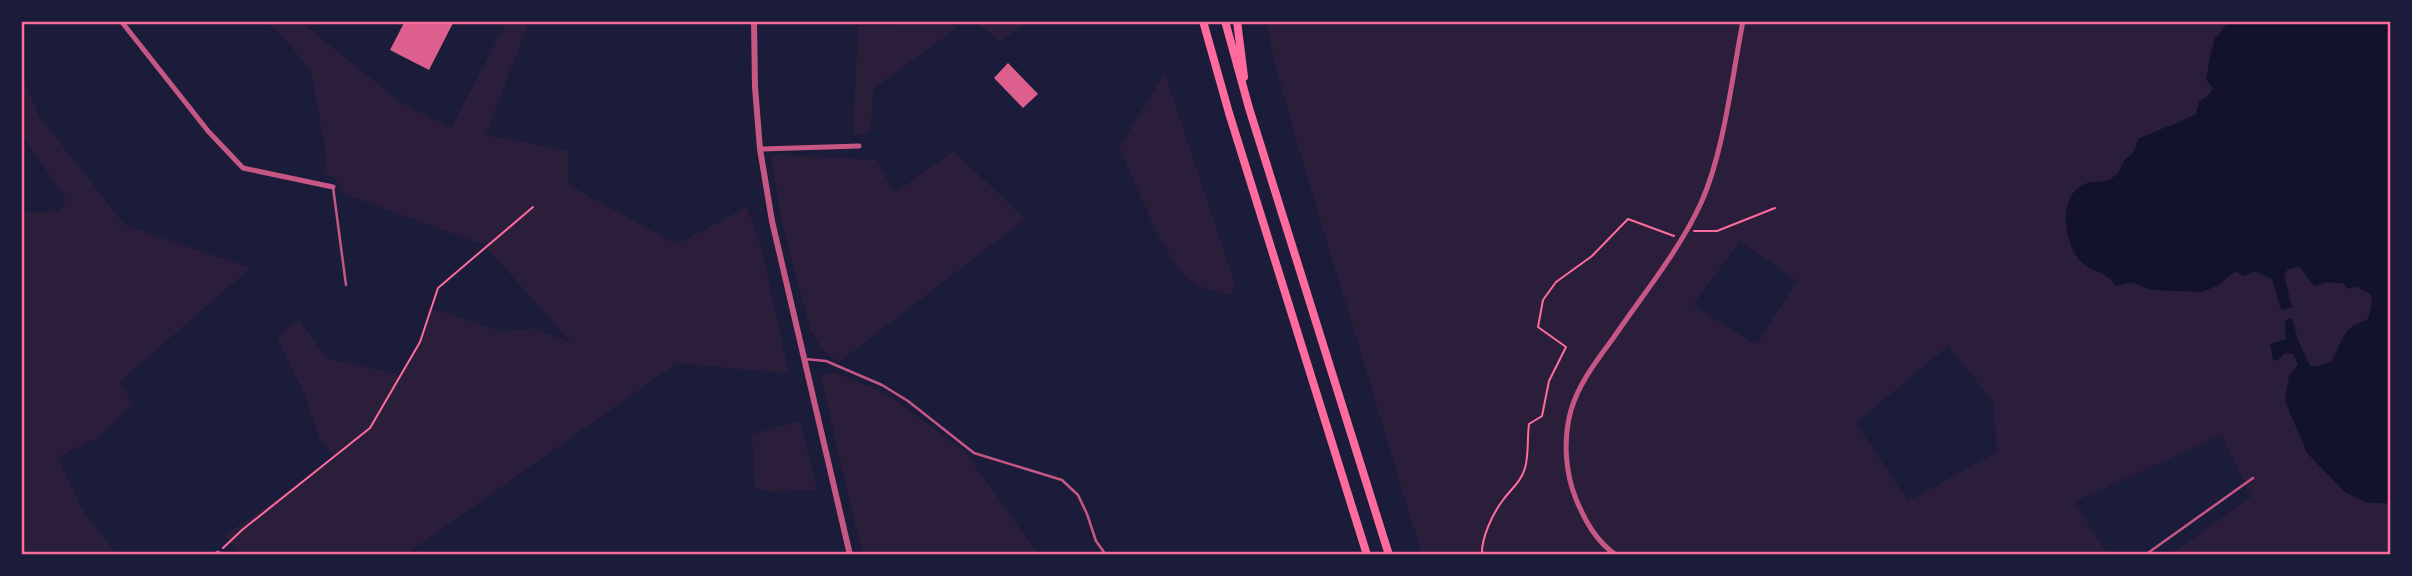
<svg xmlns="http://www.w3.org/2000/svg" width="2412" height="576" font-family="'Roboto Condensed',sans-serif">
	<rect width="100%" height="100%" fill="#1b1b3a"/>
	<path fill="#2a1e3b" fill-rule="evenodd" d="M268,21h32l100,81 51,26 56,-107h22l-43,114 82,16 1,34 107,59 71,-37 15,43 27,124 -112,-11 -272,192h-166l-14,-20 111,-77 -16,-18 -16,-46 -27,-57 22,-18 27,39 74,17 20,-33 13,-34 69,24 32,-4 38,15 -88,-98 -142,-52 -8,-16 -12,-3 5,-14 -16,-90z
		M975,21h53l-28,21z
		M1267,21h982l-32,14c-8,17 -13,38 -4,53 -6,12 -12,9 -17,26l-19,11 -14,2 -28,20c-2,8 -5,7 -10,13 -1,1 -3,9 -4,11 -9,14 -31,9 -46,19l10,76 26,11 6,9 14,-4 22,8 49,2 32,-20 20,-1 20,10 6,26 12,1 -8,-32 3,-6 12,-4 12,17 5,3c20,-8 37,-1 55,8l1,9 -4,16c-26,13 -23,19 -37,43l-16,5 -5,-1 -25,-45 1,18 -16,5 7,17 8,-8 8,1 5,10 -9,48 19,41 38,40 36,11 9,-1v52h-221l81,-58 -29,-62 -148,67 34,53h-686l-129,-425 -20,-74zM1740,241l57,40 -41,64 -63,-40zM1948,346l45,55 4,51 -89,49 -52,-78z
		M951,23l6,5 -84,61 -2,42 -18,5 5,-110z
		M21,73l18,43 86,109 126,43 -132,114 14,21 -35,35 -40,19 22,49 37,49h-96v-343l39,-1 6,-12 -45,-65z
		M1165,73l70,211 -5,11c-13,-3 -25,-6 -36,-12 -29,-18 -60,-104 -75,-136z
		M954,151l71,68 -187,144 -16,-14 -11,-18 -29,-108 -11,-69 106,6 17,33z
		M827,373h10l50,21 78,58 74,103h-175l-7,-22 -36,-156z
		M800,421l17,69 -48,2 -14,-4 -3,-54z"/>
	<path fill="#12122b" d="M2249,21h142v482h-23l-22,-10 -39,-40 -22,-53 4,-24 9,-12 -5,-10 -8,-1 -8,8 -4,-2 -3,-15 16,-5 -1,-18 7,-3 6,22 12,26 5,1 16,-5c6,-9 10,-24 16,-31 6,-6 15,-9 21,-12l4,-16 -1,-9 -15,-8 -8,3 -5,-6 -18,-1 -9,4 -4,-3 -13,-17 -12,4 -3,6 8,32 -10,2 -2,-3 -8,-29 -18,-7c-14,9 -9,3 -20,1l-15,13 -17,7 -49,-2 -22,-8 -15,4c-10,-16 -31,-15 -41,-32 -12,-21 -16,-61 12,-71 8,-2 18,0 25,-5 8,-5 8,-10 12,-17 5,-8 3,0 8,-7 3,-3 4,-10 6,-15 20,-9 38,-14 58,-25l3,-12 11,-8 3,-6 -7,-9 8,-39 12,-15z"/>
	<path fill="#dd5f8e" d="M405,21h49l-25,49 -39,-20z
		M1008,63l30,31 -15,14 -29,-30z"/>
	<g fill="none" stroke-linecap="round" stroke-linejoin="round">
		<path stroke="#ff6b9d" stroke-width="2" d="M1694,231h23l58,-23
			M223,548l19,-18 128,-102 50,-86 18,-54 95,-81
			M1482,555c-1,-17 11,-42 21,-55 8,-11 18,-18 22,-32 4,-13 2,-30 4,-44l13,-8 7,-35 17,-34 -28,-20 5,-27 13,-18 36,-26 36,-37 46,17"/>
		<path stroke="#c65784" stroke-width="2.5" d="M333,187l13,98
			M805,359l21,2 56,24 26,16 66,52 88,27 16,15 9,19 9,27 10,14
			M2145,555l108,-77"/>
		<path stroke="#c65784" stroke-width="5" d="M121,21l87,110 35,37 90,19
			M754,21h18
			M760,149l99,-3
			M218,555v-2
			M1616,555c-20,-14 -31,-34 -40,-56 -11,-27 -13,-60 -5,-89 8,-27 26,-50 43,-73 30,-44 65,-86 87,-134 23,-51 31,-126 42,-182"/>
		<path stroke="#c65784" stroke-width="6" d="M754,21l1,66 5,62 12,72 78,334"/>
		<path stroke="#ff6b9d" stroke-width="8" d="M1203,21l26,92 138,442
			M1225,21l24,87 140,447
			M1237,21l7,56"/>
	</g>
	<rect width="2412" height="576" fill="none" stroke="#1b1b3a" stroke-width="46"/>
	<rect x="23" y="23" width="2366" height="530" fill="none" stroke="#ff6b9d" stroke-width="2.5"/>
</svg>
